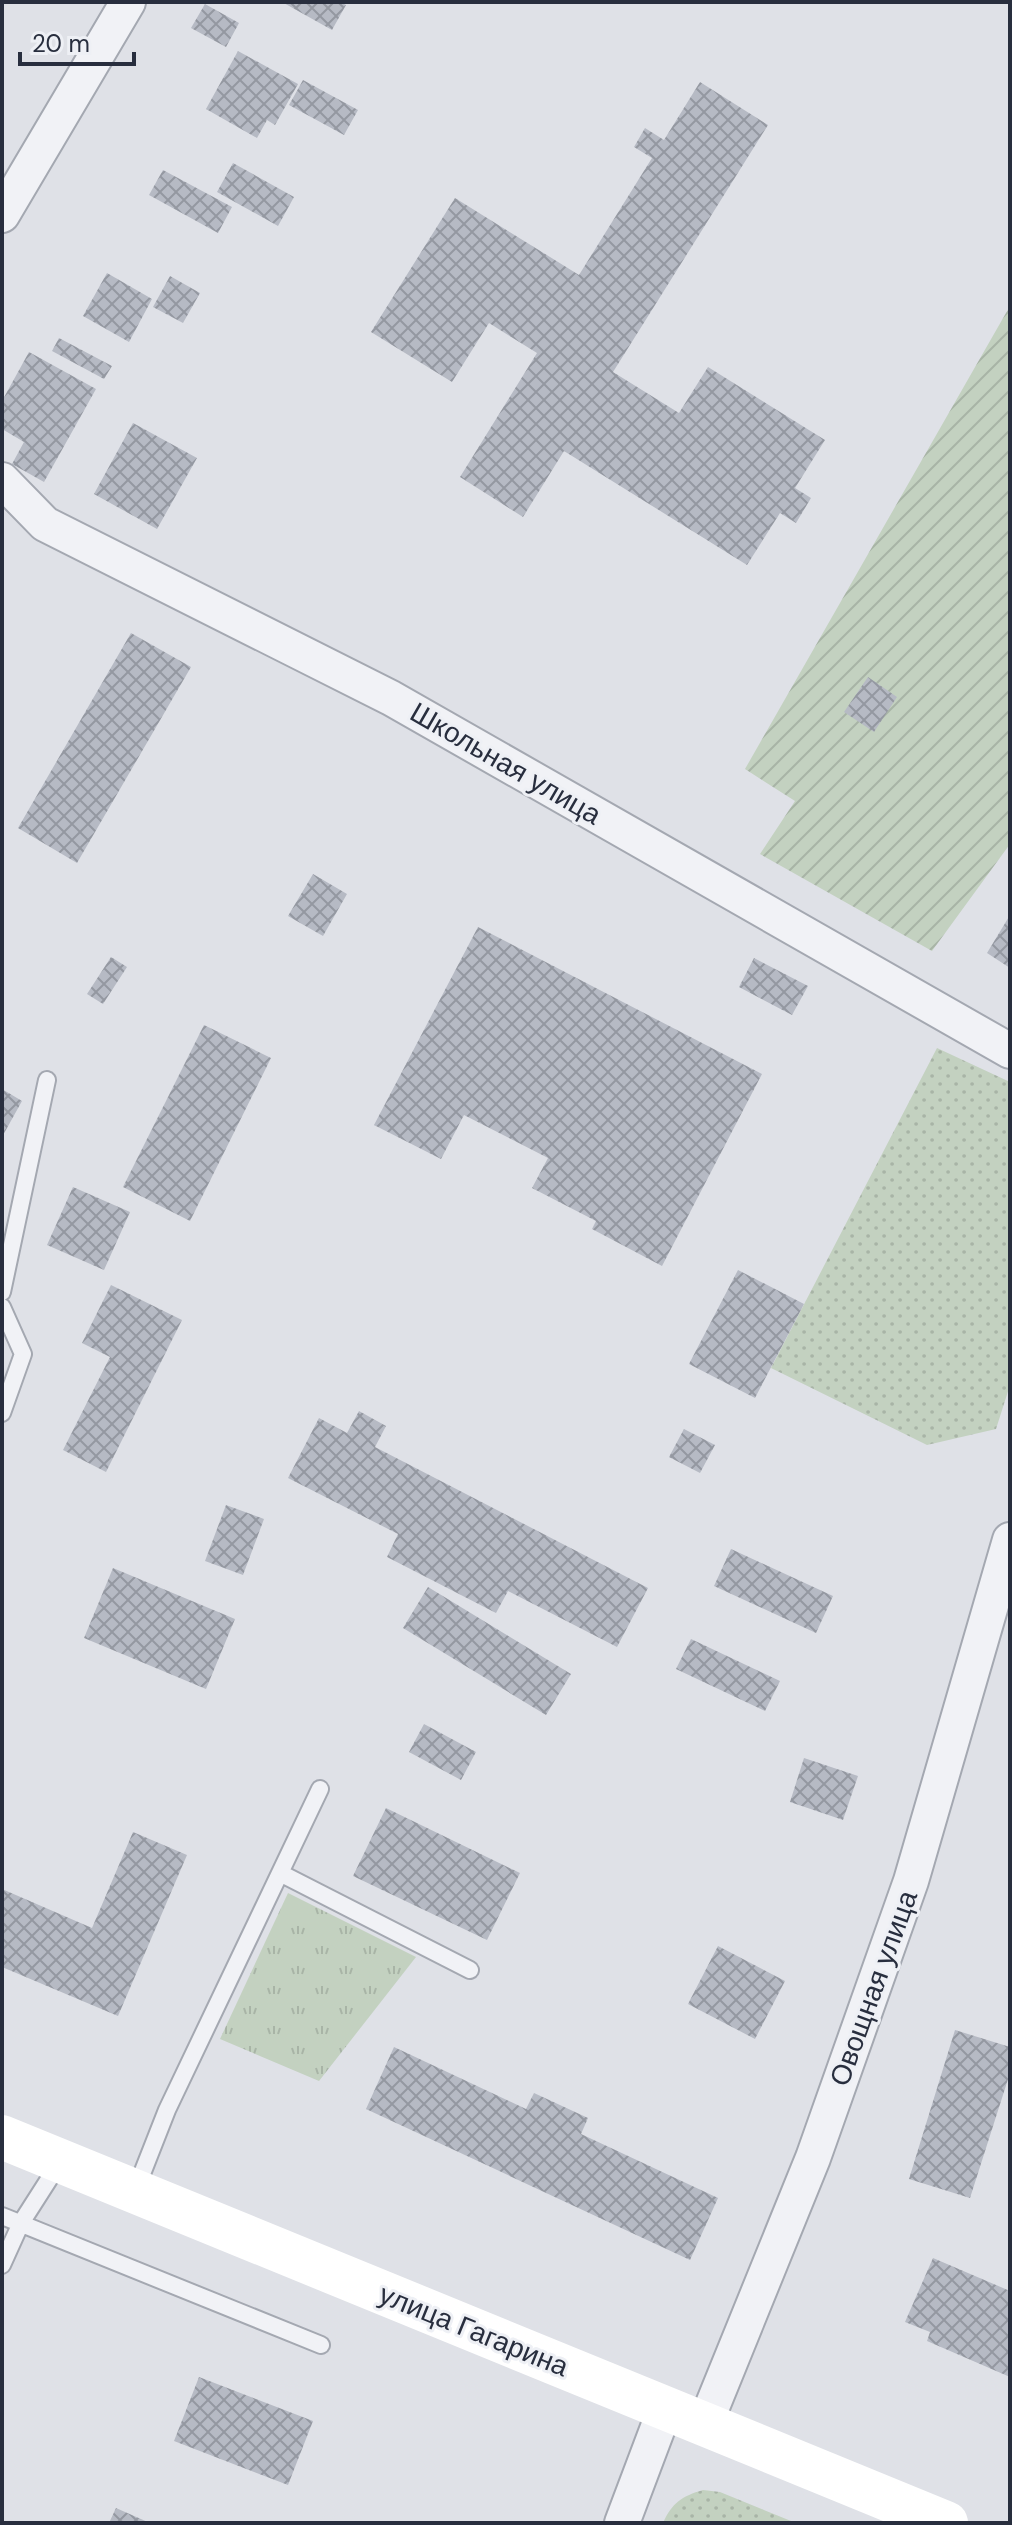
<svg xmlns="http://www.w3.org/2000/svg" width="1012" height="2525" font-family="'DM Sans',sans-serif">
	<defs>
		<pattern id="grass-dots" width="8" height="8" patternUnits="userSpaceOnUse" patternTransform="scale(2)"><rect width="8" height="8" fill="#c3d1c0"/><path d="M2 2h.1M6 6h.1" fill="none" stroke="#a8b4a6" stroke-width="1.8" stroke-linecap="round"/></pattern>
		<pattern id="park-tufts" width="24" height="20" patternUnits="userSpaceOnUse" patternTransform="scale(2)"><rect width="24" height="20" fill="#c3d1c0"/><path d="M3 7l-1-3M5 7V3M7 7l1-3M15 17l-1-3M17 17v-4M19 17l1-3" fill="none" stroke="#a8b4a6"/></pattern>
		<pattern id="garden-furrows" width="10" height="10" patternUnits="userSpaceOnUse" patternTransform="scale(2)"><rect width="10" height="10" fill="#c3d1c0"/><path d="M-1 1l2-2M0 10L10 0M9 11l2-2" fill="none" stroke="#a8b4a6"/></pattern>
		<pattern id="building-cross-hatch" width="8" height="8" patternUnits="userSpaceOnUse" patternTransform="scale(2)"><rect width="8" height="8" fill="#b6bac4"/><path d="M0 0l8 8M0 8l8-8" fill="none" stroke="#9498a1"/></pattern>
	</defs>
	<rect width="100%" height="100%" fill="#dfe1e7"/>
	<path fill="url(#grass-dots)" d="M937,1048l73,34v303l-14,44 -69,16 -156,-77z
		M703,2490l17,2 76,31h-133c9,-20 19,-27 40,-33z"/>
	<path fill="url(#park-tufts)" d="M288,1893l128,64 -97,124 -99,-42z"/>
	<path fill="url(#garden-furrows)" d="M1010,306v538l-78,107 -172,-97 35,-53 -50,-32z"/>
	<path fill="url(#building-cross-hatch)" d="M282,2h58l6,3 -14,25z
		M205,4l34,19 -13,24 -35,-19z
		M238,51l60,33 -23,41 -8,-5 -10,18 -51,-29z
		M303,80l55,30 -14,25 -55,-30z
		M700,82l68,43 -155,247 66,41 29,-46 117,73 -30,48 16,10 -15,25 -16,-10 -33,52 -183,-114 -41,66 -63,-40 77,-124 -48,-30 -37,59 -81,-50 84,-134 124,77 73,-117 -18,-11 11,-19 19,12z
		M233,163l61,34 -16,29 -61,-34z
		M163,170l69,37 -14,26 -69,-38z
		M107,273l45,26 -23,43 -46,-26z
		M170,276l30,17 -17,30 -30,-16z
		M59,338l53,28 -8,13 -52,-28z
		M29,352l67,37 -52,93 -32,-18 12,-22 -22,-13v-28z
		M133,423l64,35 -40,71 -63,-35z
		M131,633l60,34 -114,196 -59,-35z
		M868,677l29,20 -23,35 -30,-20z
		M313,874l34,20 -24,42 -35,-20z
		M1010,915v53l-23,-15z
		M478,927l284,147 -100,192 -70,-37 4,-8 -64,-33 16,-30 -84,-43 -23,44 -67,-34z
		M111,957l16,10 -24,37 -16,-10z
		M754,958l54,28 -16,29 -53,-28z
		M204,1025l67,33 -81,163 -67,-34z
		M2,1089l20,12 -20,36z
		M73,1187l57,25 -26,58 -57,-25z
		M738,1270l66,34 -49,94 -66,-34z
		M111,1285l71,35 -76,152 -43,-22 47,-93 -28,-14z
		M359,1411l27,15 -11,21 273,141 -31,59 -109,-56 -12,22 -109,-56 11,-23 -110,-56 31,-60 28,15z
		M684,1429l31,16 -15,28 -31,-16z
		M226,1505l38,14 -21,56 -38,-14z
		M731,1549l102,47 -17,37 -102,-47z
		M113,1568l122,51 -29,70 -122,-51z
		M428,1587l143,87 -25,41 -143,-87z
		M691,1639l89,42 -15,30 -89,-42z
		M424,1724l52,28 -15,28 -52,-28z
		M804,1758l54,18 -15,44 -53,-18z
		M386,1808l134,65 -33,67 -134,-64z
		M133,1832l54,23 -69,161 -116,-49v-78l90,39z
		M718,1946l67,35 -30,58 -67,-35z
		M955,2030l55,17v26l-40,125 -61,-19z
		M394,2047l132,62 8,-16 54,25 -7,16 137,64 -28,62 -324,-151z
		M933,2258l77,33v86l-83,-36 3,-9 -25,-10z
		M199,2377l114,44 -25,64 -114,-44z
		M116,2508l34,15h-41z"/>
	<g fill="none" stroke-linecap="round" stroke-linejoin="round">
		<defs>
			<path id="lane" d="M2,1292l45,-212
				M2,1307l21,47 -21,59
				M280,1873l190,97
				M136,2189l31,-79 153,-321
				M2,2216l319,129
				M2,2265l19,-42 39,-61"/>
			<path id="street" d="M2,215l126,-213
				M2,480l43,44 346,174 619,353
				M705,2424l108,-266 98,-277 99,-341
				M622,2523l43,-114"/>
		</defs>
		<use href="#lane" stroke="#a4a8b1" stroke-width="20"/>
		<use href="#street" stroke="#a4a8b1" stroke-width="38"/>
		<use href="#lane" stroke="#f1f2f6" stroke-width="16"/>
		<use href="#street" stroke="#f1f2f6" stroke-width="34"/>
		<path stroke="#fff" stroke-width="44" d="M2,2137l944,386"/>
	</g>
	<g text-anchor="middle" stroke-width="6" stroke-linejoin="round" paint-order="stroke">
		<g font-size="28" fill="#282e3e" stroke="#eef0f5">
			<text transform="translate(506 763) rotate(30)" y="10">Школьная улица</text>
			<text transform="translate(873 1988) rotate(-70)" y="10">Овощная улица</text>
			<text transform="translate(474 2330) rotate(22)" y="10">улица Гагарина</text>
		</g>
	</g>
	<rect width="1012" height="2525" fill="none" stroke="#282e3e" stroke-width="8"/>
	<path d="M20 52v12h114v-12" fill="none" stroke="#282e3e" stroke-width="4"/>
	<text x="32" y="52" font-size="24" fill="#282e3e" stroke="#eef0f5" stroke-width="6" paint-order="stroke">20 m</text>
</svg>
